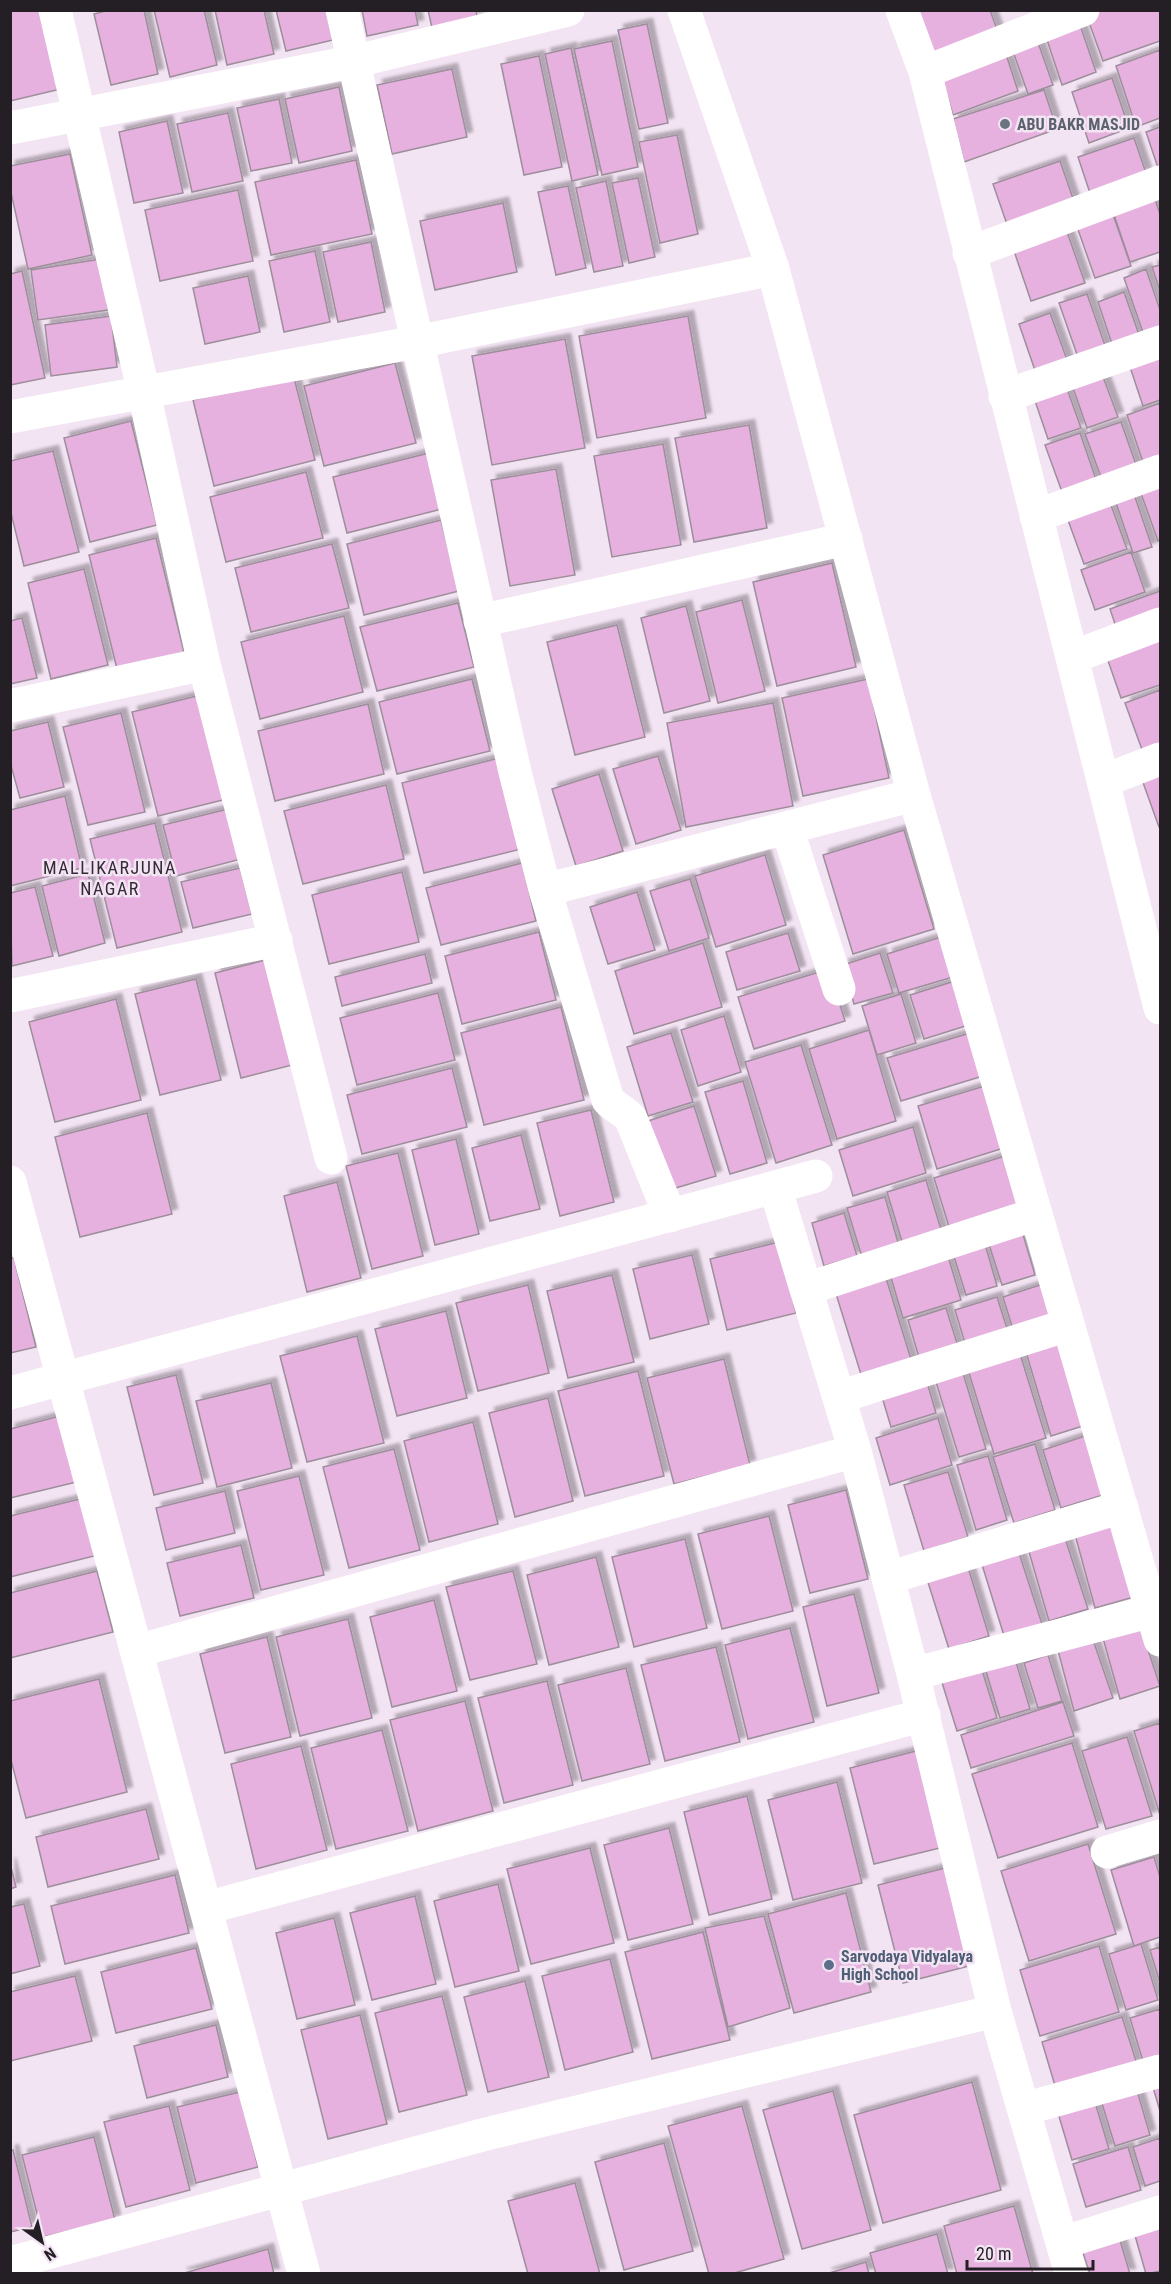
<svg xmlns="http://www.w3.org/2000/svg" width="1171" height="2284" font-family="'Roboto Condensed',sans-serif">
	<defs>
		<filter id="shadow"><feDropShadow dx="5.5" dy="-5.5" stdDeviation="1.5" flood-color="#0004"/></filter>
	</defs>
	<rect width="100%" height="100%" fill="#f3e4f3"/>
	<path fill="#e7b1df" stroke="#9d8e9b" stroke-width="1.5" filter="url(#shadow)" d="M10,10h37l18,78 -55,13z
		M109,10h35l14,64 -47,11 -17,-71z
		M154,10h50l13,55 -47,12z
		M215,10h49l10,44 -47,11z
		M276,10h50l7,30 -47,11z
		M362,10h53l3,15 -51,11z
		M428,10h48l1,7 -45,11z
		M911,10h79l10,28 -70,25z
		M1098,10h62v31l-57,20 -17,-47z
		M1078,19l18,53 -34,13 -18,-54z
		M647,24l21,99 -29,6 -21,-99z
		M1034,31l19,54 -25,9 -19,-54z
		M612,41l26,126 -36,8 -28,-126z
		M571,48l27,127 -26,6 -27,-127z
		M1004,48l14,43 -65,24 -13,-42z
		M1160,50v68l-24,9 -20,-61z
		M539,56l23,111 -38,8 -23,-111z
		M452,69l15,68 -75,17 -15,-69z
		M1112,78l17,50 -40,15 -17,-51z
		M339,87l13,64 -53,12 -14,-64z
		M1044,90l13,39 -93,33 -11,-43z
		M279,99l13,64 -41,8 -14,-63z
		M228,113l15,68 -51,11 -15,-68z
		M167,121l16,72 -49,10 -15,-71z
		M1160,127v47l-14,-42z
		M677,135l21,99 -38,9 -21,-101z
		M1134,138l12,35 -56,20 -12,-36z
		M70,154l22,101 -64,14 -18,-81v-22z
		M356,160l16,74 -101,21 -16,-73z
		M1060,161l17,49 -67,23 -17,-49z
		M638,178l17,79 -26,6 -17,-80z
		M606,181l17,85 -29,6 -18,-84z
		M568,186l18,82 -30,7 -18,-83z
		M1151,188l9,26v38l-30,10 -20,-59z
		M238,190l15,71 -93,20 -15,-71z
		M503,203l14,69 -82,18 -15,-69z
		M1111,209l20,57 -36,12 -20,-57z
		M1066,229l19,54 -54,18 -18,-53z
		M371,242l14,70 -47,10 -15,-70z
		M315,251l15,71 -46,10 -15,-71z
		M101,259l7,51 -70,10 -7,-50z
		M1160,265v26l-8,-24z
		M1146,269l14,41v23l-15,5 -21,-60z
		M22,271l23,107 -35,7v-111z
		M248,276l12,56 -55,12 -12,-56z
		M1124,292l19,54 -27,10 -18,-54z
		M1087,294l21,60 -28,9 -21,-60z
		M1050,313l20,55 -32,11 -19,-55z
		M111,316l6,51 -66,9 -6,-51z
		M688,316l18,102 -109,20 -18,-102z
		M565,339l20,109 -93,17 -20,-109z
		M1160,346v54l-17,6 -16,-48z
		M395,363l21,80 -92,23 -20,-80z
		M293,374l22,86 -101,26 -21,-86z
		M1102,374l16,43 -31,11 -15,-43z
		M1065,383l16,45 -33,11 -15,-44z
		M1160,403v59l-15,6 -18,-53z
		M131,421l26,104 -67,17 -26,-104z
		M1121,422l18,51 -35,12 -19,-51z
		M749,425l18,103 -73,14 -19,-104z
		M1080,433l19,55 -34,12 -20,-55z
		M663,444l18,101 -69,12 -18,-101z
		M53,451l26,101 -55,14 -14,-57v-48z
		M429,453l13,56 -95,24 -14,-56z
		M556,469l19,106 -65,11 -19,-106z
		M306,472l17,66 -97,24 -16,-65z
		M1160,477v63l-2,1 -20,-56z
		M1133,491l19,56 -19,6 -19,-56z
		M1108,497l19,52 -43,15 -19,-52z
		M441,520l18,71 -95,24 -17,-71z
		M156,538l28,114 -67,17 -28,-114z
		M332,544l17,64 -98,24 -16,-64z
		M1131,552l14,40 -50,18 -14,-40z
		M832,563l24,104 -79,19 -24,-104z
		M84,569l24,96 -57,14 -23,-96z
		M1160,591v28l-42,14 -8,-24z
		M742,600l23,91 -47,12 -22,-91z
		M458,603l16,64 -97,24 -17,-64z
		M686,606l24,95 -46,12 -23,-95z
		M344,616l19,76 -103,27 -19,-77z
		M22,618l15,60 -27,6v-63z
		M617,625l28,112 -70,18 -28,-113z
		M1160,636v49l-39,13 -15,-43z
		M472,679l18,72 -93,23 -18,-72z
		M868,679l21,99 -86,18 -21,-98z
		M1160,690v60l-16,5 -19,-52z
		M205,694l26,104 -73,18 -26,-104z
		M773,703l20,103 -107,21 -19,-104z
		M368,704l16,70 -109,27 -17,-70z
		M121,713l24,99 -57,13 -25,-98z
		M48,722l16,65 -44,11 -10,-36v-31z
		M658,756l23,74 -45,14 -23,-75z
		M499,758l22,91 -97,24 -22,-90z
		M1160,770v57h-1l-18,-50z
		M599,774l24,77 -47,15 -24,-77z
		M386,785l18,74 -101,25 -19,-73z
		M65,796l17,72 -72,18v-76z
		M228,809l13,50 -65,17 -13,-51z
		M155,823l27,109 -65,16 -27,-109z
		M904,830l30,99 -81,25 -30,-99z
		M765,855l21,70 -70,22 -21,-71z
		M522,863l14,58 -95,24 -15,-57z
		M240,868l12,46 -59,14 -12,-46z
		M402,872l17,70 -90,22 -17,-69z
		M88,874l17,69 -46,13 -17,-70z
		M690,879l19,59 -40,13 -19,-60z
		M35,887l18,69 -41,10 -2,-73z
		M637,892l18,58 -47,14 -18,-57z
		M539,932l17,68 -94,24 -17,-68z
		M788,933l12,38 -63,19 -11,-38z
		M941,937l12,40 -54,16 -12,-39z
		M703,943l19,64 -88,27 -19,-63z
		M880,953l13,40 -39,11 -11,-39z
		M425,954l7,29 -90,23 -7,-29z
		M273,958l27,105 -59,15 -26,-105z
		M829,969l16,52 -91,28 -16,-52z
		M196,979l25,101 -61,15 -25,-101z
		M958,980l14,44 -48,15 -14,-44z
		M438,993l17,67 -98,25 -17,-67z
		M901,994l15,49 -39,12 -15,-49z
		M116,999l25,101 -86,22 -26,-100z
		M561,1007l23,93 -100,25 -23,-92z
		M724,1016l17,56 -43,14 -17,-56z
		M869,1030l27,91 -59,18 -28,-90z
		M671,1033l22,69 -45,14 -21,-69z
		M970,1033l13,43 -82,25 -14,-43z
		M801,1045l31,100 -56,18 -31,-101z
		M452,1068l15,59 -105,27 -15,-59z
		M743,1081l24,82 -37,11 -25,-82z
		M988,1085l19,62 -70,22 -19,-63z
		M694,1106l22,70 -47,14 -21,-69z
		M591,1110l23,92 -54,14 -23,-93z
		M147,1113l25,101 -92,23 -25,-100z
		M913,1127l13,46 -73,23 -14,-46z
		M521,1135l19,74 -50,12 -18,-73z
		M456,1139l23,95 -44,11 -23,-95z
		M398,1153l25,103 -51,13 -26,-103z
		M1005,1156l16,53 -71,21 -16,-52z
		M926,1180l17,56 -39,12 -17,-56z
		M337,1182l24,96 -54,14 -23,-96z
		M885,1197l14,49 -37,11 -15,-49z
		M844,1213l13,43 -33,10 -12,-43z
		M1019,1221l16,54 -33,10 -17,-53z
		M983,1237l14,49 -31,9 -15,-48z
		M779,1242l17,71 -69,17 -17,-71z
		M945,1246l16,54 -58,18 -16,-54z
		M692,1255l17,69 -59,15 -17,-70z
		M10,1258h4l22,89 -26,6z
		M882,1265l32,104 -50,15 -32,-103z
		M612,1275l22,87 -66,16 -21,-87z
		M1043,1284l13,43 -40,12 -13,-42z
		M528,1285l21,88 -71,18 -22,-88z
		M997,1297l14,44 -43,12 -13,-43z
		M946,1308l15,48 -39,12 -14,-48z
		M446,1311l21,87 -70,18 -22,-87z
		M1058,1331l28,94 -35,11 -28,-94z
		M357,1336l27,107 -77,19 -27,-106z
		M1017,1344l29,94 -52,16 -29,-94z
		M724,1359l26,106 -76,19 -27,-106z
		M959,1360l27,89 -27,8 -27,-88z
		M638,1371l26,105 -79,20 -27,-105z
		M924,1372l12,41 -45,14 -12,-40z
		M176,1375l27,108 -49,12 -27,-108z
		M271,1383l21,85 -75,19 -21,-86z
		M548,1398l25,103 -58,16 -26,-104z
		M64,1415l17,66 -71,17v-69z
		M938,1418l14,47 -62,20 -14,-47z
		M473,1422l25,102 -69,18 -25,-101z
		M1085,1436l18,59 -42,13 -18,-58z
		M1035,1444l20,66 -41,13 -21,-66z
		M394,1449l26,101 -71,18 -26,-101z
		M988,1456l19,64 -31,10 -19,-65z
		M948,1472l20,65 -44,14 -20,-66z
		M299,1476l25,99 -63,15 -24,-99z
		M846,1490l22,89 -58,14 -22,-88z
		M225,1491l10,42 -69,17 -10,-42z
		M84,1498l14,57 -88,22v-61z
		M769,1516l24,95 -71,18 -24,-95z
		M1110,1521l24,76 -39,11 -21,-77z
		M1064,1535l24,74 -39,12 -22,-76z
		M685,1539l22,89 -73,19 -22,-90z
		M241,1545l13,53 -74,18 -13,-53z
		M1018,1550l25,77 -38,12 -25,-81z
		M596,1557l23,90 -70,18 -22,-90z
		M967,1564l22,72 -40,13 -23,-73z
		M97,1571l16,61 -103,26v-65z
		M513,1571l24,93 -67,16 -24,-93z
		M854,1594l25,99 -52,13 -24,-99z
		M434,1600l23,91 -65,16 -22,-90z
		M348,1619l24,99 -72,18 -24,-99z
		M1139,1623l21,63 -40,13 -19,-68z
		M790,1628l24,94 -66,17 -23,-94z
		M267,1637l24,100 -66,16 -25,-99z
		M1092,1637l21,61 -39,13 -18,-68z
		M716,1647l24,95 -75,19 -24,-96z
		M1013,1652l17,57 -30,9 -17,-57z
		M1048,1655l14,46 -24,7 -14,-45z
		M980,1664l17,54 -40,13 -17,-55z
		M626,1668l24,96 -68,17 -24,-96z
		M99,1679l28,113 -101,26 -16,-62v-55z
		M547,1681l26,104 -69,18 -26,-105z
		M465,1701l28,110 -75,20 -28,-111z
		M1063,1702l11,34 -103,32 -10,-33z
		M1160,1723v92l-26,-84z
		M382,1730l26,101 -72,18 -25,-101z
		M1127,1737l25,79 -46,13 -24,-78z
		M1072,1743l26,84 -100,31 -26,-84z
		M301,1746l26,104 -71,19 -25,-105z
		M916,1751l24,97 -66,16 -24,-96z
		M837,1782l25,101 -69,17 -25,-100z
		M747,1796l25,103 -63,16 -25,-103z
		M146,1809l13,50 -111,28 -12,-50z
		M669,1828l24,96 -65,16 -24,-95z
		M1088,1844l28,90 -87,27 -28,-90z
		M590,1848l24,95 -83,21 -24,-95z
		M1154,1857l6,20v60l-26,9 -23,-76z
		M10,1863l6,24 -6,2z
		M945,1868l24,98 -66,17 -25,-98z
		M175,1875l14,58 -124,31 -14,-58z
		M498,1884l21,87 -64,16 -21,-86z
		M846,1893l25,99 -77,21 -26,-99z
		M415,1896l21,88 -64,16 -22,-87z
		M24,1904l16,62 -30,8v-67z
		M764,1916l26,92 -62,19 -23,-99z
		M334,1918l21,87 -58,14 -21,-86z
		M703,1932l27,108 -78,19 -27,-107z
		M1141,1944l17,56 -32,10 -17,-56z
		M1099,1946l20,66 -79,24 -20,-66z
		M1160,1947v36l-10,-33z
		M196,1948l16,61 -96,24 -15,-61z
		M610,1959l23,93 -68,18 -23,-94z
		M75,1976l17,65 -82,20v-69z
		M525,1981l24,96 -61,15 -24,-95z
		M442,1996l25,99 -68,17 -24,-99z
		M1160,2009v54l-15,5 -15,-50z
		M360,2015l27,109 -59,15 -27,-109z
		M1122,2017l15,47 -81,25 -14,-47z
		M216,2025l12,52 -81,21 -13,-52z
		M972,2082l29,108 -118,33 -29,-108z
		M1160,2082v29l-8,-27z
		M1136,2087l14,48 -35,11 -15,-49z
		M833,2091l38,139 -69,19 -39,-139z
		M240,2092l18,75 -62,16 -19,-76z
		M1095,2102l14,47 -37,11 -14,-47z
		M169,2106l21,84 -64,17 -22,-85z
		M742,2106l42,153 -53,15h-22l-41,-148z
		M94,2137l21,83 -72,17 -21,-82z
		M1160,2138v43l-15,5 -12,-39z
		M664,2143l29,108 -69,19 -29,-108z
		M1128,2147l13,43 -55,17 -13,-43z
		M13,2150l19,77 -22,5v-81z
		M575,2183l25,91h-72l-20,-73z
		M1014,2206l19,68h-76l-13,-48z
		M1132,2225l28,1v45l-14,3z
		M1117,2230l13,44h-40l-11,-33z
		M937,2234l11,40h-72l-6,-21z
		M268,2249l6,25h-93z
		M866,2262l3,12h-43z"/>
	<g fill="none" stroke-linecap="round" stroke-linejoin="round">
		<path stroke="#fff" stroke-width="33" d="M55,10l89,383 60,271 127,494
			M342,10l173,762 30,118 63,210c7,8 17,11 23,19l39,97
			M684,10l89,259 141,526
			M902,10l23,62 235,936
			M925,72l158,-62
			M10,128l342,-66 216,-52
			M969,253l191,-71
			M1005,396l155,-54
			M10,417l407,-75 356,-73
			M1036,516l124,-45
			M480,621l366,-82
			M1073,657l87,-33
			M10,706l194,-42
			M1103,781l57,-22
			M787,828l52,161
			M545,890l369,-95 246,845
			M10,996l266,-56
			M10,1182l294,1092
			M775,1187l80,264 58,223 82,337 76,263
			M806,1289l230,-75
			M10,1393l806,-217
			M839,1397l229,-72
			M888,1578l234,-71
			M137,1651l718,-200
			M913,1674l239,-63
			M1107,1852l53,-16
			M206,1908l718,-193
			M1024,2109l136,-38
			M1062,2243l98,-31
			M10,2263l476,-129 509,-123"/>
	</g>
	<circle fill="#6b7280" stroke="#f3e4f3" stroke-width="2" cx="1005" cy="124" r="6"/>
	<circle fill="#5c6f8a" stroke="#f3e4f3" stroke-width="2" cx="829" cy="1965" r="6"/>
	<g text-anchor="middle" stroke-width="5" stroke-linejoin="round" paint-order="stroke">
		<g font-size="16" font-weight="bold" fill="#5b616d" stroke="#f3e4f3" text-anchor="start">
			<text x="1017" y="130">ABU BAKR MASJID</text>
		</g>
		<g font-size="16" font-weight="bold" fill="#4e5e75" stroke="#f3e4f3" text-anchor="start">
			<text x="841" y="1962">Sarvodaya Vidyalaya<tspan x="841" dy="18">High School</tspan></text>
		</g>
		<g font-size="18" letter-spacing="1.5" fill="#352a35" stroke="#f3e4f3">
			<text x="110" y="874">MALLIKARJUNA<tspan x="110" dy="21">NAGAR</tspan></text>
		</g>
	</g>
	<rect width="1171" height="2284" fill="none" stroke="#241f24" stroke-width="24"/>
	<g transform="translate(42 2242) rotate(146)" stroke="#f3e4f3" stroke-width="4.5" paint-order="stroke">
	<path d="M0-4.5L10 22L0 15L-10 22Z" fill="#241f24"/>
	<text y="-9" font-size="16" font-weight="bold" text-anchor="middle" fill="#241f24">N</text>
	</g>
	<path d="M967 2260v9h126v-9" fill="none" stroke="#241f24" stroke-width="3"/>
	<text x="976" y="2260" font-size="18" fill="#241f24" stroke="#f3e4f3" stroke-width="4.5" paint-order="stroke">20 m</text>
</svg>
